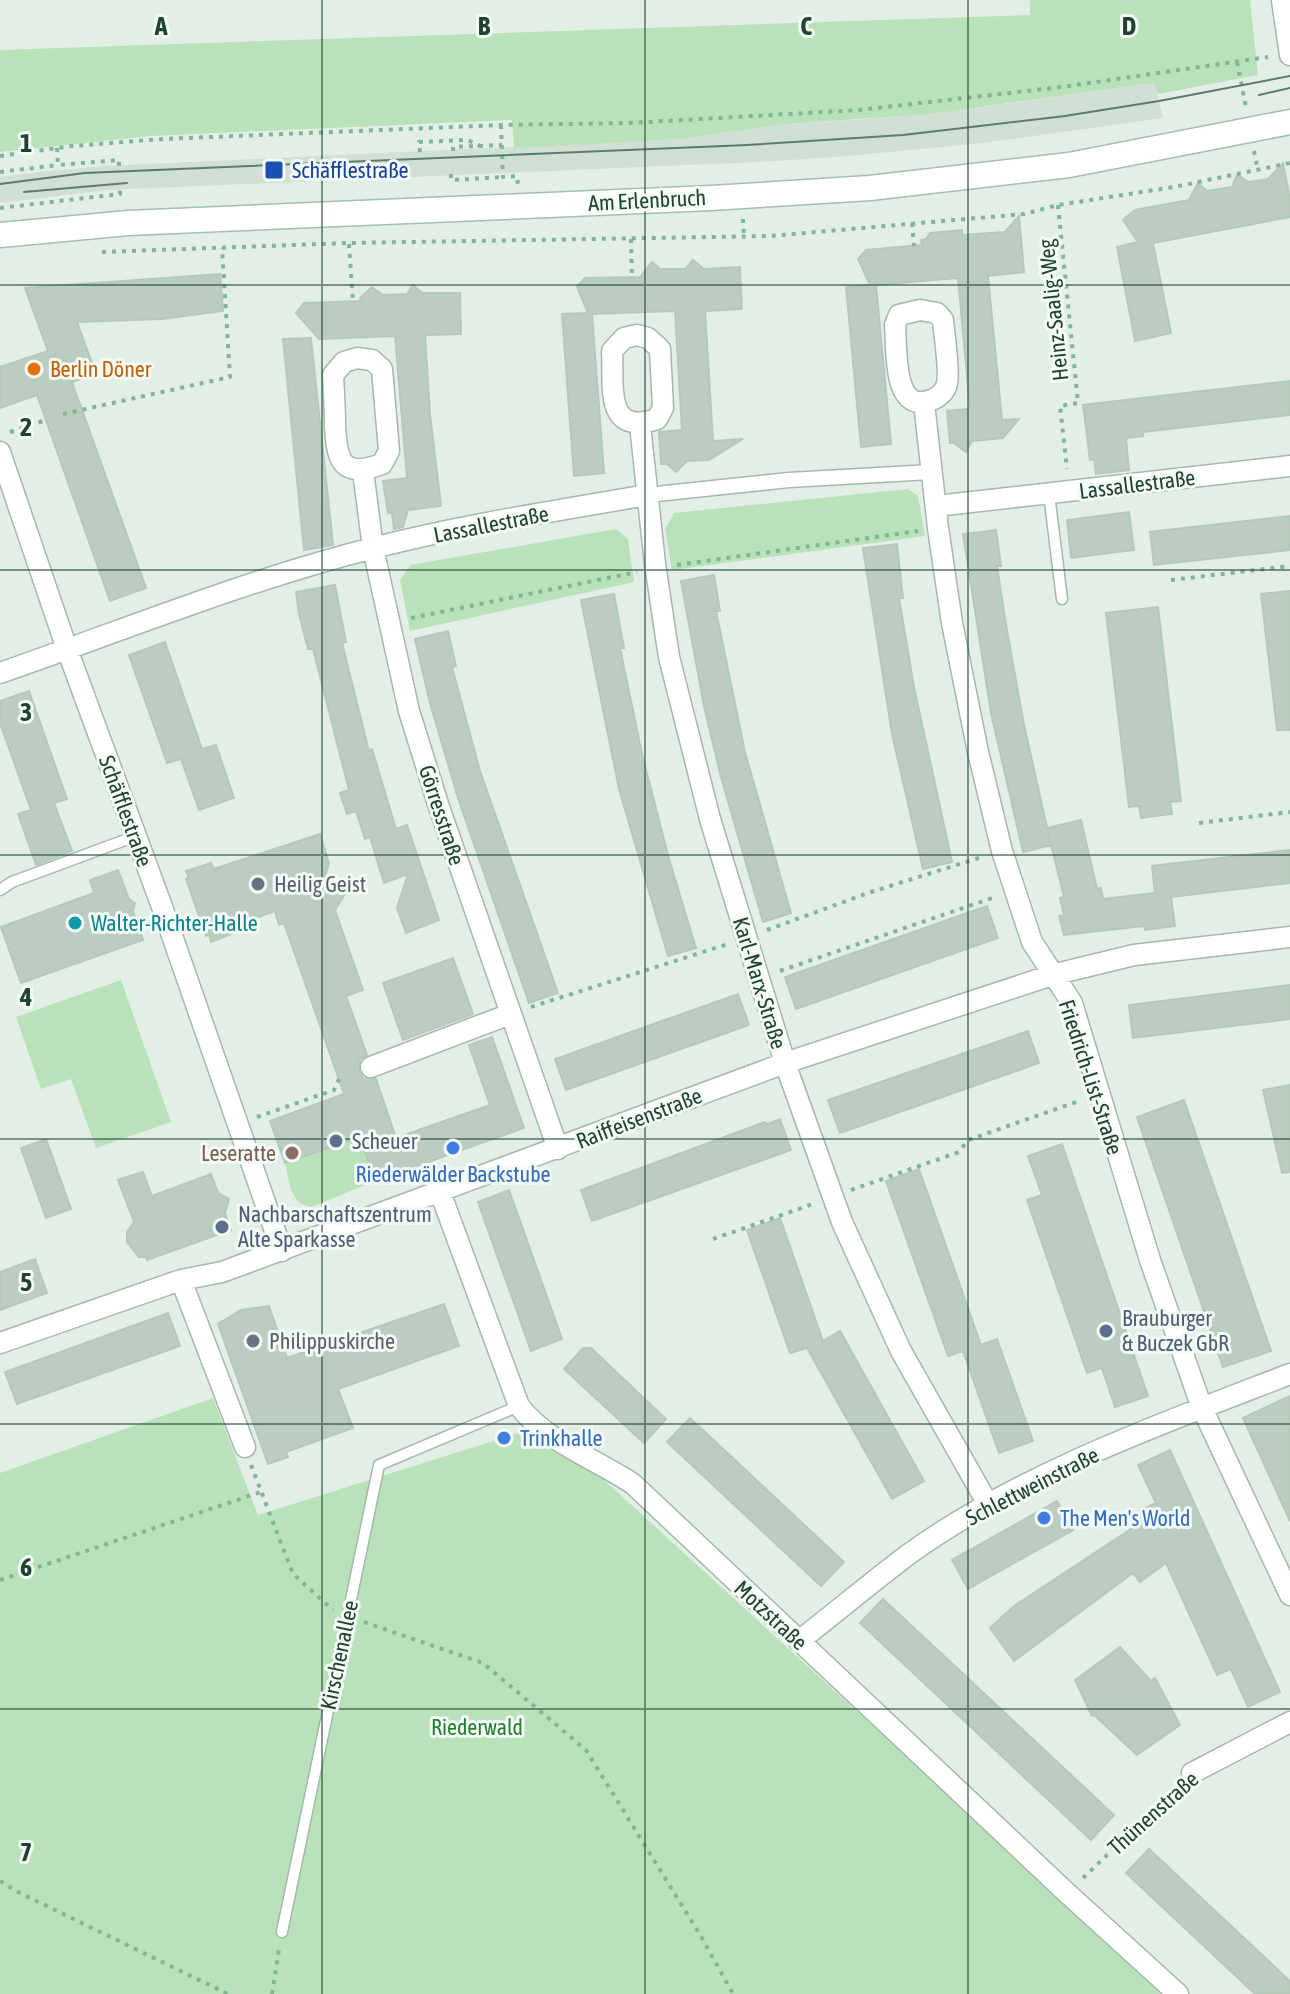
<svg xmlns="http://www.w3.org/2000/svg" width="1290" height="1994" font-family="'Asap Condensed',sans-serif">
	<rect width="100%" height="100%" fill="#e3efe6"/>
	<path fill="#d1dfd5" d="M1155,83l8,35 -180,25 -146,14 -79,5 -650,28 -108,13v-26l40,-5 64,-6 576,-27 106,-15 81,-5 118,-12z"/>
	<path fill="#bae2ba" d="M1030,0h220l8,75 -100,19 -4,-11 -225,31 -143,10 -106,15 -166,9 -2,-28 -361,16 -151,16v-102l1030,-35z
		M908,489l10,7 7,40 -253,34 -7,-41 9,-16z
		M616,529l12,10 6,43 -224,49 -10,-51 11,-15z
		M121,980l50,142 -75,26 -25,-69 -30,10 -25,-72z
		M360,1137l15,44 -63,26c-22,-2 -22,-25 -27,-44z
		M213,1398l45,117 286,-90 622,569h-1166v-521z"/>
	<path fill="#bbcdc1" stroke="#b5c9bb" stroke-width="2" d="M1283,163l7,36v18l-137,26 18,90 -36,8 -18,-94 21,-5 -15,-22 12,-10 54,-10 9,-17 9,8 25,-4 5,-12 12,7 19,-3z
		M1019,216l5,56 -36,4 14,144 17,-1 -16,19 -31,3 -6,11 -12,-9h-4l-3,-32 23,-2 -12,-131 -82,7 15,159 -30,3 -15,-160 24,-2 -12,-26 8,-9 56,-5 -1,-5 5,-1 4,-6 32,-3v5l43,-3z
		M693,260l11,9 36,-2 2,42 -37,2 8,130 30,-2 -34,21 -22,1 -11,11 -9,-8h-6l-2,-32 23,-2 -7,-119 -83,3 12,159 -30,3 -12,-162 26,-1 -11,-26 8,-9 55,-1 12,-15 8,7h25z
		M220,274l3,37 -61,8 -85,3 19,52 -24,8 74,206 -36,13 -73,-206 -37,13v-41l48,-16 -23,-63z
		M413,285l9,8h38l1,41 -36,1 5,79 11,92 -33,4 -5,17 -9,2 -2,-16h-4l-5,-32 24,-3 -12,-142 -76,3 -23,-26 8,-10 57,-2 -1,-3 12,-11 11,8 24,-1z
		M311,338l22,207 -29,5 -21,-211z
		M1290,381v34l-147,17v4l-17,2 3,32 -33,4 -2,-15 -4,1 -7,-55z
		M1129,512l5,38 -63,8 -4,-38z
		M1290,516v34l-136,15 -4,-33z
		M996,530l5,36h-4l8,53 19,106 27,120 -28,7 -32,-139 -28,-179z
		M897,544l6,54h-4l15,89 38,175 -29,7 -31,-135 -29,-186z
		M714,575l6,36h-4l29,141 46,161 -28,9 -42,-145 -17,-71 -23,-125z
		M335,585l11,57 -4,1 27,108 3,-2 24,80 11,-4 32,95 -33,13 -9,-25 11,-34 -24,9 -14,-46 -5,2 -9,-28 -9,3 -7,-21 9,-3 -36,-141h-5l-9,-35 -3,-22z
		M1290,591v139h-13l-16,-136z
		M614,594l10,54h-4l22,106 27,105 27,89 -28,8 -49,-167 -38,-189z
		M1158,607l23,194 -11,1 2,12 -31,4 -2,-12 -10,1 -23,-194z
		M448,631l8,35 -4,1 28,104 78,222 -29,10 -71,-205 -28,-95 -15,-64z
		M165,642l37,107 14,-4 18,53 -35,12 -18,-51 -14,4 -38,-108z
		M29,691l38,108 -13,4 18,48 -36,14 -18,-51 13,-4 -31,-87v-22z
		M1081,820l16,69 4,-1 2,11 52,-6 -3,-27 138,-16v33l-119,14 4,29 -30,4 -1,-4 -80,9 -5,-19 5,-1 -4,-17 4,-1 -17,-69z
		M320,834l9,29 -7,22 23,9 -10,16 28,80 -17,6 21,59 -7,4 -1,12 4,7 13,1 20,59 94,-33 -21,-60 23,-8 32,91 -149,53 -15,-44 -75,26 -15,-42 74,-27 -60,-171 -5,2 -4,-14 -42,15 3,6 -25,10 -2,-8 -3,2 -20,-57 3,-1 -3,-7 25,-8 3,6z
		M118,870l11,29 6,4 -2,8 10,29 -122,43 -20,-56 93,-34 -4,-13z
		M987,906l11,32 -202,71 -11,-32z
		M453,958l20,56 -70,26 -20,-57z
		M1290,985v34l-157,19 -4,-33z
		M738,994l11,31 -183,65 -11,-31z
		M1028,1031l11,32 -199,70 -12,-33z
		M1290,1085v87l-8,1 -19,-83z
		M1184,1100l87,251 -48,16 -86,-250z
		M780,1119l11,31 -199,71 -11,-31 184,-68 3,2z
		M46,1139l25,70 -25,9 -25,-70z
		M1062,1144l86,252 -33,11 -13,-39 -15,5 -60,-173 15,-5 -14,-39z
		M919,1169l62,176 16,-6 36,102 -34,12 -36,-102 -15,5 -62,-175z
		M143,1172l9,24 59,-22 7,19 11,6 -4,14 6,17 -84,30 -1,-3h-7l-12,-15v-10l7,-10 -16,-42z
		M509,1190l53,149 -31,12 -53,-149z
		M780,1218l43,123 17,-10 84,150 -32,18 -85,-151 -17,5 -43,-123z
		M35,1259l12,34 -47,17v-38z
		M444,1304l15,42 -121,43 15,39 -67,24 2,5 -20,7 -50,-140 23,-14 28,-4 18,52z
		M168,1313l12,33 -163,58 -12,-32z
		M583,1348h8l75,71 -22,24 -80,-74z
		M1290,1396v125l-47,-103z
		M690,1418l154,144 -23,24 -154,-144z
		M1170,1450l110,242 -32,15 -17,-38 -14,6 -51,-112 -26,19 -7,-9 -119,88 -24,-33 24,-22 123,-81 -3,-5 9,-7 -2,-3 15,-7 -18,-38z
		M1057,1501l16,29 -105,59 -16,-29z
		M883,1599l231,216 -23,25 -231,-217z
		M1120,1647l31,34 4,-3 25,47 -43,30 -43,-40 -2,1 -17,-36z
		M1149,1849l141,132v13h-35l-129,-121z"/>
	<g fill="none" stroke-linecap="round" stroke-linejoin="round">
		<defs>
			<path id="service" d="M1049,494l13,105
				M0,890l12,-8 124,-46
				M282,1932l97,-467 140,-59"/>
			<path id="pedestrian" d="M647,495l142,-15 142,-8"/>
			<path id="minor" d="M1282,0l8,55
				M920,310l17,3 6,7c1,14 7,50 4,63 -1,8 -9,15 -16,17 -39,15 -34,-52 -36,-75l4,-10z
				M637,335l11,3 12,11 3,59 -6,11c-53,17 -43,-32 -45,-68l12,-13z
				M357,358l15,2 10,9 7,82 -7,13c-40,14 -45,-2 -47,-38 0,-17 -1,-34 -2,-51l11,-13z
				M924,403l14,125 14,95 26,129 24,99 30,91 40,61 78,257 52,148 88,187
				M640,425l15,139 14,93 41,162 75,244 57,159 59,129 88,155
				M0,452l67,197 94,255 121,347
				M363,471l10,77 36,163 29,93 120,345
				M936,506l354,-40
				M0,673c124,-43 246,-93 373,-125 90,-23 182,-37 274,-53
				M371,1067l139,-53
				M440,1192l79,214c29,37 77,53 114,78l434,409 111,101
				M181,1280l64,167
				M0,1343l181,-63 41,-8 563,-209 267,-88 82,-20 156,-18
				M799,1641c37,-29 73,-59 110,-87 111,-80 254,-131 381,-180
				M1192,1773l98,-51"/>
			<path id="secondary" d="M0,235l128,-12 583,-25 159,-10 199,-23 221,-43"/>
		</defs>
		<use href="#service" stroke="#a5b8ac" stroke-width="13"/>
		<use href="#pedestrian" stroke="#a5b8ac" stroke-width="17"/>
		<use href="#minor" stroke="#a5b8ac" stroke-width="23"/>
		<use href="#secondary" stroke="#a3bfae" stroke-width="27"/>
		<path stroke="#80b696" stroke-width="4" stroke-dasharray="4 6" stroke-linecap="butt" d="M1237,62l9,45
			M501,125l2,52 14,-1 1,8
			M57,148l1,17 61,-5v6
			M453,151v-4l49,-2
			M1254,151l4,20
			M420,152l-1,-10 49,-2 12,6
			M0,156l72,-10 91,-7 338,-14 128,-2 230,-13 203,-23 206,-30
			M0,172l58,-7
			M451,174v6l52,-3
			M1058,205l20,198 -18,3 7,63
			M0,208l120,-14v-5
			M743,219l1,17
			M912,223l2,23
			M631,239l1,38
			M349,244l4,58
			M102,252l247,-9 421,-7 254,-22 34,-9 116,-18 116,-24
			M63,414l167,-37 -8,-129
			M10,432l36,-12
			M677,565l241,-34
			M1171,580l119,-14
			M411,618l226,-46
			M1199,823l91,-11
			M767,930l104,-38 111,-35
			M780,971l215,-74
			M531,1007l197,-63
			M257,1117l77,-27 5,-11
			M851,1190l108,-38 9,-12 111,-39
			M713,1239l100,-35
			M251,1465l42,109 40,36
			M0,1580l261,-88
			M364,1622l119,41 103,87 116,188 31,56
			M1083,1878l95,-91
			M0,1881l16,10 212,103
			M272,1994l7,-45"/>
		<use href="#service" stroke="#fff" stroke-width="10"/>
		<use href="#pedestrian" stroke="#fff" stroke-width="14"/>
		<use href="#minor" stroke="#fff" stroke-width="20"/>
		<use href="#secondary" stroke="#fff" stroke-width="24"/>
		<path stroke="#5b7e6b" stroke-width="2" d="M1259,95l31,-7
			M0,184l85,-11 662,-28 156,-10 162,-19 94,-15 131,-25
			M24,192l103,-9"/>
	</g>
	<path fill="none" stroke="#204330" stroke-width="2" stroke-opacity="0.55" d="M322,0v1994M645,0v1994M968,0v1994M0,285h1290M0,570h1290M0,855h1290M0,1139h1290M0,1424h1290M0,1709h1290"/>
	<rect fill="#1a4fb4" stroke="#f4faf6" stroke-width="3" x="264" y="160" width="20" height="20" rx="4"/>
	<circle fill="#e8710a" stroke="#f4faf6" stroke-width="3" cx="34" cy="369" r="8"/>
	<g fill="#6b7280" stroke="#f4faf6" stroke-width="3">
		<circle cx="258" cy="884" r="8"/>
		<circle cx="253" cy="1341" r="8"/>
	</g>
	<circle fill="#0f9aa8" stroke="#f4faf6" stroke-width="3" cx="75" cy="923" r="8"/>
	<g fill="#5c6f8a" stroke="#f4faf6" stroke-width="3">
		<circle cx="336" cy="1141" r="8"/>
		<circle cx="222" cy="1227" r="8"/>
		<circle cx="1106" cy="1331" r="8"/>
	</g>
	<g fill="#3f7fe0" stroke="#f4faf6" stroke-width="3">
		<circle cx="453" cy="1148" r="8"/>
		<circle cx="504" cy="1438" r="8"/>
		<circle cx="1044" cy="1518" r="8"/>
	</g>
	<circle fill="#8d6e63" stroke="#f4faf6" stroke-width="3" cx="292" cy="1153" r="8"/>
	<g text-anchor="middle" stroke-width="6" stroke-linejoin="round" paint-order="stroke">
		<g font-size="22" fill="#164399" stroke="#f4faf6" text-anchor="start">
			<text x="292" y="178">Schäfflestraße</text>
		</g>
		<g font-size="22" fill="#204330" stroke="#f4faf6">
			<text transform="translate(647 200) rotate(-3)" y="8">Am Erlenbruch</text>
			<text transform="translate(1053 310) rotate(-96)" y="8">Heinz-Saalig-Weg</text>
			<text transform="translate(1137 484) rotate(-7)" y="8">Lassallestraße</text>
			<text transform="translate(491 524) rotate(-11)" y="8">Lassallestraße</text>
			<text transform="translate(126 811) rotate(70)" y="8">Schäfflestraße</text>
			<text transform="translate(442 815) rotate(72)" y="8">Görresstraße</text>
			<text transform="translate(760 983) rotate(73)" y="8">Karl-Marx-Straße</text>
			<text transform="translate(1091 1077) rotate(72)" y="8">Friedrich-List-Straße</text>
			<text transform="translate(639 1118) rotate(-21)" y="8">Raiffeisenstraße</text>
			<text transform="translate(1032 1486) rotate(-27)" y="8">Schlettweinstraße</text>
			<text transform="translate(771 1615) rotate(43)" y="8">Motzstraße</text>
			<text transform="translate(339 1655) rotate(-78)" y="8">Kirschenallee</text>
			<text transform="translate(1153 1813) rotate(-42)" y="8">Thünenstraße</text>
		</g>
		<g font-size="22" fill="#c56008" stroke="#f4faf6" text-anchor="start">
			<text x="50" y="377">Berlin Döner</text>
		</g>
		<g font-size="22" fill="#5b616d" stroke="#f4faf6" text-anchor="start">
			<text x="274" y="892">Heilig Geist</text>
			<text x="269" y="1349">Philippuskirche</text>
		</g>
		<g font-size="22" fill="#0d838f" stroke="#f4faf6" text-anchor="start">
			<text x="91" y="931">Walter-Richter-Halle</text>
		</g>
		<g font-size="22" fill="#4e5e75" stroke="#f4faf6" text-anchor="start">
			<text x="352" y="1149">Scheuer</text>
			<text x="238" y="1222">Nachbarschaftszentrum<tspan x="238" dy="25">Alte Sparkasse</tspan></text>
			<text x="1122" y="1326">Brauburger<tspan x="1122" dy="25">&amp; Buczek GbR</tspan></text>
		</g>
		<g font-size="22" fill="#785e54" stroke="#f4faf6" text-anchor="end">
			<text x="276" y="1161">Leseratte</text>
		</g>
		<g font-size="22" fill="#366cbe" stroke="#f4faf6" text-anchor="start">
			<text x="453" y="1182" text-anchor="middle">Riederwälder Backstube</text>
			<text x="520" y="1446">Trinkhalle</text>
			<text x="1060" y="1526">The Men's World</text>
		</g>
		<g font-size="22" fill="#257f2f" stroke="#f4faf6">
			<text x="477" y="1735">Riederwald</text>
		</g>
	</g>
	<g font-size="26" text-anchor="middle" font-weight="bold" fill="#204330" stroke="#f4faf6" stroke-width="6" stroke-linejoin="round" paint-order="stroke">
		<text x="161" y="35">A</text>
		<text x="484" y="35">B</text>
		<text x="806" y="35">C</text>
		<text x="1129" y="35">D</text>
		<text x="26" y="152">1</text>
		<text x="26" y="436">2</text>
		<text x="26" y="721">3</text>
		<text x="26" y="1006">4</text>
		<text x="26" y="1291">5</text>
		<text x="26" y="1576">6</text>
		<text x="26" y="1861">7</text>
	</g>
</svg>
